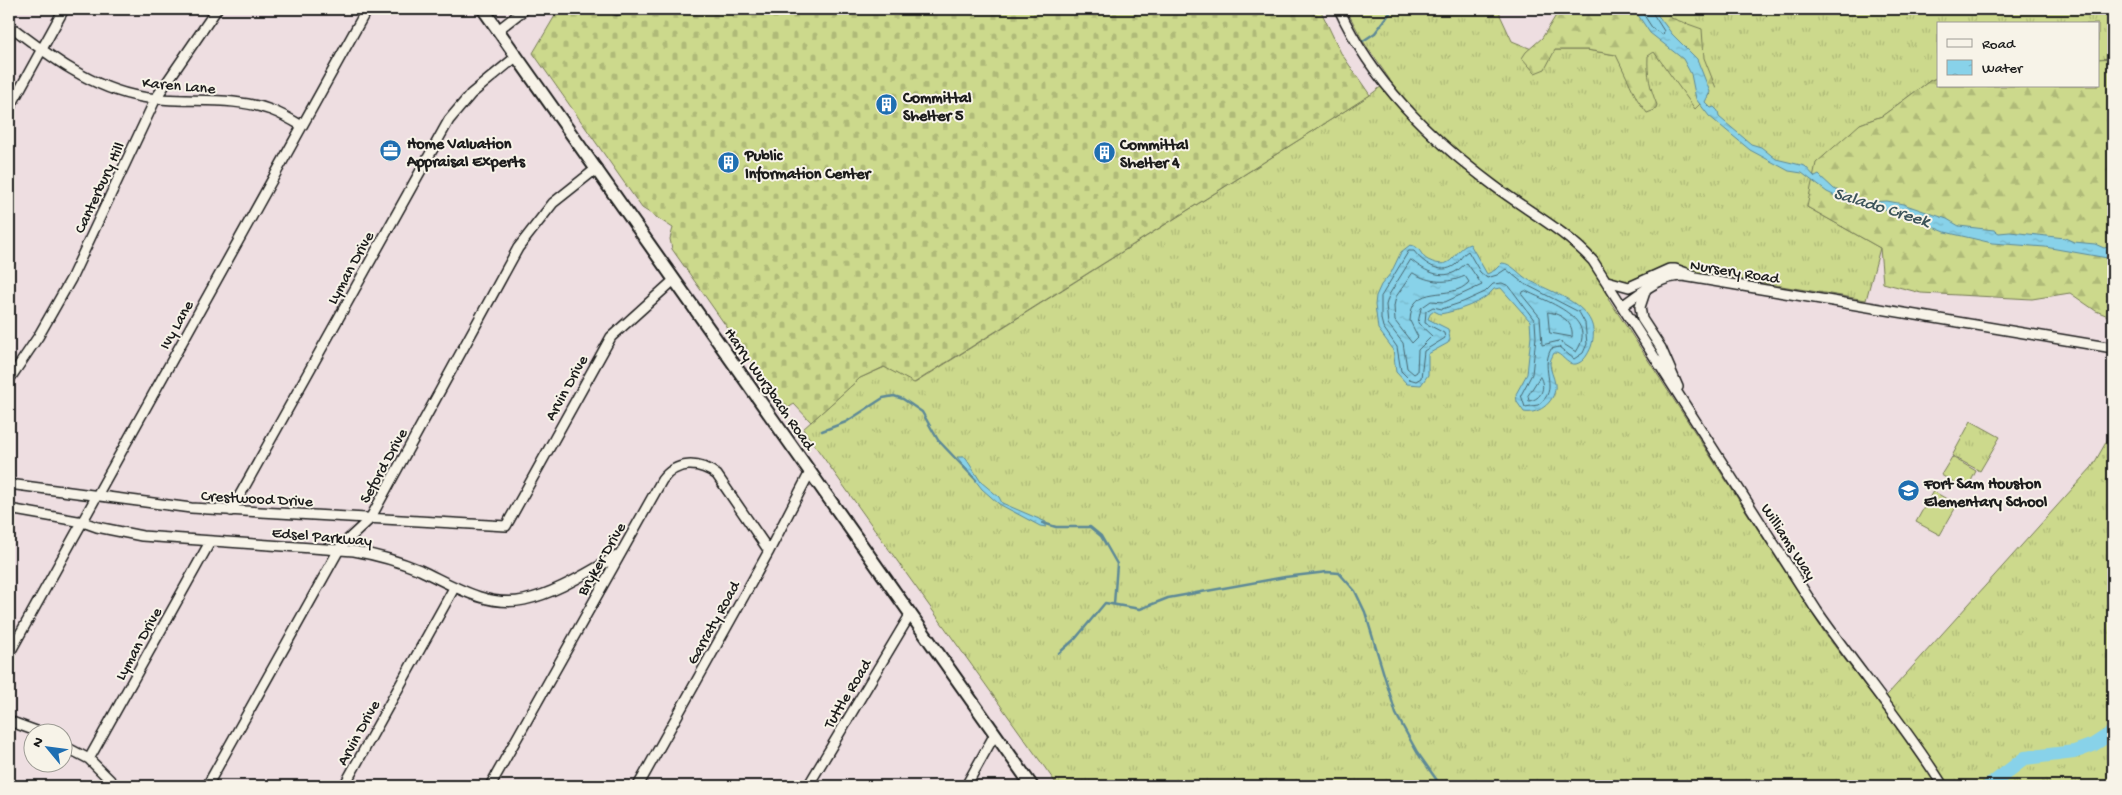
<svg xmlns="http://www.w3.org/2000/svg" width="2122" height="795" font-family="'Gochi Hand',sans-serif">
	<defs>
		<pattern id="grass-tufts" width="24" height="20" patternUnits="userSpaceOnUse" patternTransform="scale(1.25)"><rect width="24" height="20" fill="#ccd98c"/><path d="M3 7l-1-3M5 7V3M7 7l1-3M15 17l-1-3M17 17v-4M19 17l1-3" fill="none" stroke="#afba78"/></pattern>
		<pattern id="forest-firs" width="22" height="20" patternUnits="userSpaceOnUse" patternTransform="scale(1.25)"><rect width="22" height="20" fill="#ccd98c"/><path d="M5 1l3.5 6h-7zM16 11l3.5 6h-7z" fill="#afba78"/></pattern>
		<pattern id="cemetery-stones" width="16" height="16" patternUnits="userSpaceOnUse" patternTransform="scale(1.25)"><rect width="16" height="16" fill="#ccd98c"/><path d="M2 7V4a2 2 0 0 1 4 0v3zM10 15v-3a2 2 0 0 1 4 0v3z" fill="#afba78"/></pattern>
		<pattern id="water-ripples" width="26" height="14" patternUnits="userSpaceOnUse" patternTransform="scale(1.25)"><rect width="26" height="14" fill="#88d2e9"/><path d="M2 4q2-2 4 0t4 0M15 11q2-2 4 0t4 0" fill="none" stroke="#75b4c7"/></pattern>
	</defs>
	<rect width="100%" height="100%" fill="#eedee1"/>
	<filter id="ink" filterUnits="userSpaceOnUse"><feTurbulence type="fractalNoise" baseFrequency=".02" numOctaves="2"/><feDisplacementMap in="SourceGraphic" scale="10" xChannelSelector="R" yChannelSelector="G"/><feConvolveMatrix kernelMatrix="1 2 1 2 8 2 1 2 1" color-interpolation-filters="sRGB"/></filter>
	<g filter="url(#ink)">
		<path fill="url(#grass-tufts)" stroke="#747a54" d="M1346,9h154v6l12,26 22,9h53l29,5 41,-46h456v49l-15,1v-35h-160v54l-7,2 -49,36 -22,8 -53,83 73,41 -14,52 -163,-27 -30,-7 -31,13 -15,4 -19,15 218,337 53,69 213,-237 21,-37v356h-1055l-255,-357 57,-51 25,-11 30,16 455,-288 20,-15 -27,-39z
			M1971,421l29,16 -20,34 -28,-15z"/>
		<path fill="url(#forest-firs)" stroke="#747a54" d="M1560,9h105l6,9 31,11 2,29 12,30 -21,21 -41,-57 -6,4c-1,19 2,32 9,49l-2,5 -8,3 -10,-14 -21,-44 -29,-5h-32l-10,19 -10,4 -13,-15 4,-6 16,-14z
			M2113,58v260l-17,-7 -26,-18 -38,6 -111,-6 -38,-10 -3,-35 -73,-41 9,-44 44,-39 22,-8 49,-36 7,-2v8h160v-27z"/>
		<path fill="url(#cemetery-stones)" stroke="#747a54" d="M559,9h761l21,44 29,42 -456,288 -30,-16 -24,11 -49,44 -17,-18 -9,6 -113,-161 -2,-10 3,-11 -31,-20 -109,-155z"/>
		<path fill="#ccd98c" stroke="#747a54" d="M1952,457l24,14 -9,18 -26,-14z
			M1933,491l24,14 -17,30 -24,-13z"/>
		<path fill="url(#water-ripples)" stroke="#5d8997" d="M1634,9h19l19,25 25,25 13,33 -5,10 6,6 3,-1 4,4 1,6 32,27 10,3 15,12 29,7 10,11 4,-2 15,14 23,9 12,4 18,-1 16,3 44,15 12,7 35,4 5,3 11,-1 55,6 9,4 21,2 9,4 9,-2v13l-68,-12 -53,-4 -47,-11 -50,-21 -45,-8 -23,-11 -25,-19 -13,-2 -39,-21 -41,-34 -13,-17 -5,-25 -8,-15 -33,-26z
			M1470,244l17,30 8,-4 7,-7c9,0 17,11 25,16 26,15 78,27 64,68 -3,7 -7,15 -15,17 -10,2 -14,-12 -22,-11 -2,4 -4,7 -4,11 0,6 4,13 5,20 2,16 -15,31 -31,28l-7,-10 -1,-8 11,-20 4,-38 -1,-15 -29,-33 -7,1c-11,14 -37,22 -54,25l-6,-3 -4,3 -2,5 20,10 2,10 -2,4 -20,11v21l-7,10 -14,-1 -11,-12 -3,-23 -15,-20 -3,-24 1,-9 5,-11 10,-12 10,-21 9,-7c11,1 10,11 18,15 27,13 24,-11 42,-16z
			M957,457h8l16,25 18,15 3,6 44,19v5l-6,-1 -41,-22 -17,-15z"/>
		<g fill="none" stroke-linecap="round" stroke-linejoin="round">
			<path stroke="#47656e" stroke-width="1" d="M1640,9l13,20 10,6 1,-4 -14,-22
				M1409,251h5c8,11 26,25 41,14 5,-4 7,-11 13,-14l12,21 7,6 10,-3 9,-6 17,14 56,29 6,11 2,21 -4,9 -9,6 -15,-12 -8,2c-12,22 10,40 -13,56l-13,2 -4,-12 11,-21 4,-37 -1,-16 -26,-35 -7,-3 -9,1 -8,8 -22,10 -21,7 -9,-2 -7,4 -1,12 19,10 1,5 -21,13 -3,27 -5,3 -7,-2 -8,-8 -4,-24 -14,-20 -2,-8v-22z
				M1411,260c11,9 28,20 44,12 4,-2 8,-7 12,-9l15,22 -37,17 -14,-1 -10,7 -3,15 14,13 -14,14 -1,22 -3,2 -7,-6 -4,-25 -15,-19 -2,-19 3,-10z
				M1413,273c17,10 34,11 52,3l4,6c-18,21 -58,-2 -59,39l8,16 -6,6 -17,-22 -1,-15 2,-9z
				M1526,291c21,11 74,27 50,61l-17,-11 -17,4 -2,-28 -18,-22 1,-3z
				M1548,312c14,2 26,11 24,25l-22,-4z
				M1540,377c6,10 2,22 -11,24l-1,-5z"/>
			<path stroke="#5d8997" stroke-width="2.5" d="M1363,41l12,-8 18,-24
				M822,431l24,-9 37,-24 11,-2 9,3 19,13 16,28 38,40
				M1043,523l13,4h34l11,9 16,28 -3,40
				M1059,653l17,-15 29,-35 35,6 28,-11 117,-21 42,-5 12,1 16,18 10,21 31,102 21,38 24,34"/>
			<path stroke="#88d2e9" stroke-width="14" d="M1989,786l36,-28 49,-6 19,-7 20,-13"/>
			<defs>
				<path id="minor" d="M1339,9c33,73 91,129 154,176 34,26 71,44 100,76l224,350c41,59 88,114 126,175
					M617,10l1,-1
					M9,25c39,30 83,64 133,72 42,7 89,-2 129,13 11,4 21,10 31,16
					M498,30l27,-21
					M9,109l55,-100
					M1607,281l22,6 40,-18h6l17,6
					M1646,289l-6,18 2,12 19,29 17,39
					M1622,306c19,-13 37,-30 61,-30l430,72
					M9,380l29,-43 33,-58 85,-181 61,-89
					M9,484l182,24 315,18 105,-189 63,-57
					M9,509l74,13 14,5 45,9 212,15c23,4 44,10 66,19 32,15 67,38 104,30 33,-7 64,-28 93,-44
					M231,511l218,-391 22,-26 46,-38
					M9,654l358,-645
					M9,721l30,11
					M62,745l27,14 27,27
					M89,759l121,-217
					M207,786l134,-240 29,-27 148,-271 35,-45 44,-35
					M344,786l110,-198
					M490,786l172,-306c14,-19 37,-19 55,-5l52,76
					M638,786l131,-235 41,-79
					M808,786l102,-171
					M966,786l29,-52"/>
				<path id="major" d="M483,9l549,777"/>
			</defs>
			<use href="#minor" stroke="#1c1c1c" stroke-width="12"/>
			<use href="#major" stroke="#1c1c1c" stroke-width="15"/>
			<use href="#minor" stroke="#f7f3e8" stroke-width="9"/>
			<use href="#major" stroke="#f7f3e8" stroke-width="11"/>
		</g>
	</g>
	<defs>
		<symbol id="building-disc" viewBox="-11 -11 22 22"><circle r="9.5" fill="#1f6fb2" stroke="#f7f3e8"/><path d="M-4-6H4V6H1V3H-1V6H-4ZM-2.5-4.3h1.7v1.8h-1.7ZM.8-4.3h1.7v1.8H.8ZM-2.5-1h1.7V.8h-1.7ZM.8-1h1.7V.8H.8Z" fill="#fff"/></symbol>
		<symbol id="office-disc" viewBox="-11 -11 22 22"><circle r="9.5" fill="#1f6fb2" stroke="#f7f3e8"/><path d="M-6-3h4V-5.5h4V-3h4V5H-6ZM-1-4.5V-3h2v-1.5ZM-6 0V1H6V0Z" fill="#fff"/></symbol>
		<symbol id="school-disc" viewBox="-11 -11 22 22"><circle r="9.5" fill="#1f6fb2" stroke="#f7f3e8"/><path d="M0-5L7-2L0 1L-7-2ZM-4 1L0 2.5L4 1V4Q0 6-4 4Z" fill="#fff"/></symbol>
	</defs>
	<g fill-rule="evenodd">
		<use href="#building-disc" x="874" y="92" width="25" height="25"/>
		<use href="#office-disc" x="378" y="138" width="25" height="25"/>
		<use href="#building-disc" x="1092" y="140" width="25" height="25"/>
		<use href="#building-disc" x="716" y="150" width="25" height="25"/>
		<use href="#school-disc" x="1896" y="478" width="25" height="25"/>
	</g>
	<g text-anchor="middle" stroke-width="4" stroke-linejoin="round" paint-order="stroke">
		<g font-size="16" fill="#1c1c1c" stroke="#f7f3e8">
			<text transform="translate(179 84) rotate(5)" y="6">Karen Lane</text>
			<text transform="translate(98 187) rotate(-65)" y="6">Canterbury Hill</text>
			<text transform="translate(349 267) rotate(-61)" y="6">Lyman Drive</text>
			<text transform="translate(1735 270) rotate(9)" y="6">Nursery Road</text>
			<text transform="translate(175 324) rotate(-61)" y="6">Ivy Lane</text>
			<text transform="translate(565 387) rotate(-61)" y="6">Arvin Drive</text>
			<text transform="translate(771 388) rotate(55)" y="6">Harry Wurzbach Road</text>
			<text transform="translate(382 465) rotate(-61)" y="6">Seford Drive</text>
			<text transform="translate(257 497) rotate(3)" y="6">Crestwood Drive</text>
			<text transform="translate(322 535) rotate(5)" y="6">Edsel Parkway</text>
			<text transform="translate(1790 541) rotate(57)" y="6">Williams Way</text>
			<text transform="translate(600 558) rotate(-60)" y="6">Bryker Drive</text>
			<text transform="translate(712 622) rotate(-61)" y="6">Garraty Road</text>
			<text transform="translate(137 643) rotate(-61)" y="6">Lyman Drive</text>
			<text transform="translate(846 693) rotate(-59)" y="6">Tuttle Road</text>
			<text transform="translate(357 732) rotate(-61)" y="6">Arvin Drive</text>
		</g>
		<g font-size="16" font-weight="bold" fill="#1c1c1c" stroke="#f7f3e8" text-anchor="start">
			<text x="903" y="102">Committal<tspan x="903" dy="18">Shelter 5</tspan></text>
			<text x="407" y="148">Home Valuation<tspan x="407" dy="18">Appraisal Experts</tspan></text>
			<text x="1120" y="149">Committal<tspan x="1120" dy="18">Shelter 4</tspan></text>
			<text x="745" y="160">Public<tspan x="745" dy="18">Information Center</tspan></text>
			<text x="1924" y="488">Fort Sam Houston<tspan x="1924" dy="18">Elementary School</tspan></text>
		</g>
		<g font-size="18" font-style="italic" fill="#3c535a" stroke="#f7f3e8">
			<text transform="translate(1882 206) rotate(17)" y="6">Salado Creek</text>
		</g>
	</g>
	<rect width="2122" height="795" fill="none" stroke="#f7f3e8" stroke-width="30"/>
	<rect x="15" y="15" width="2092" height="765" fill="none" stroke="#1c1c1c" stroke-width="2" filter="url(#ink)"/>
	<rect x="1937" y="22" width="162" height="65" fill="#f7f3e8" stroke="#9f9d96"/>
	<rect x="1947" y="39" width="25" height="8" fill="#f7f3e8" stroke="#9f9d96"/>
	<text x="1982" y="48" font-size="15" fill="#1c1c1c">Road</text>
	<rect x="1947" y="60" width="25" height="15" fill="url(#water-ripples)" stroke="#9f9d96"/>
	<text x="1982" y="72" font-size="15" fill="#1c1c1c">Water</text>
	<g transform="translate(48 748) rotate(299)"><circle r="24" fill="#f7f3e8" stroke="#9f9d96"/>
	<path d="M0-4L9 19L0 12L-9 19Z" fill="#1f6fb2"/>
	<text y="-8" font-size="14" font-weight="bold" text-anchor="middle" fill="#1c1c1c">N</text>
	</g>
</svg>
